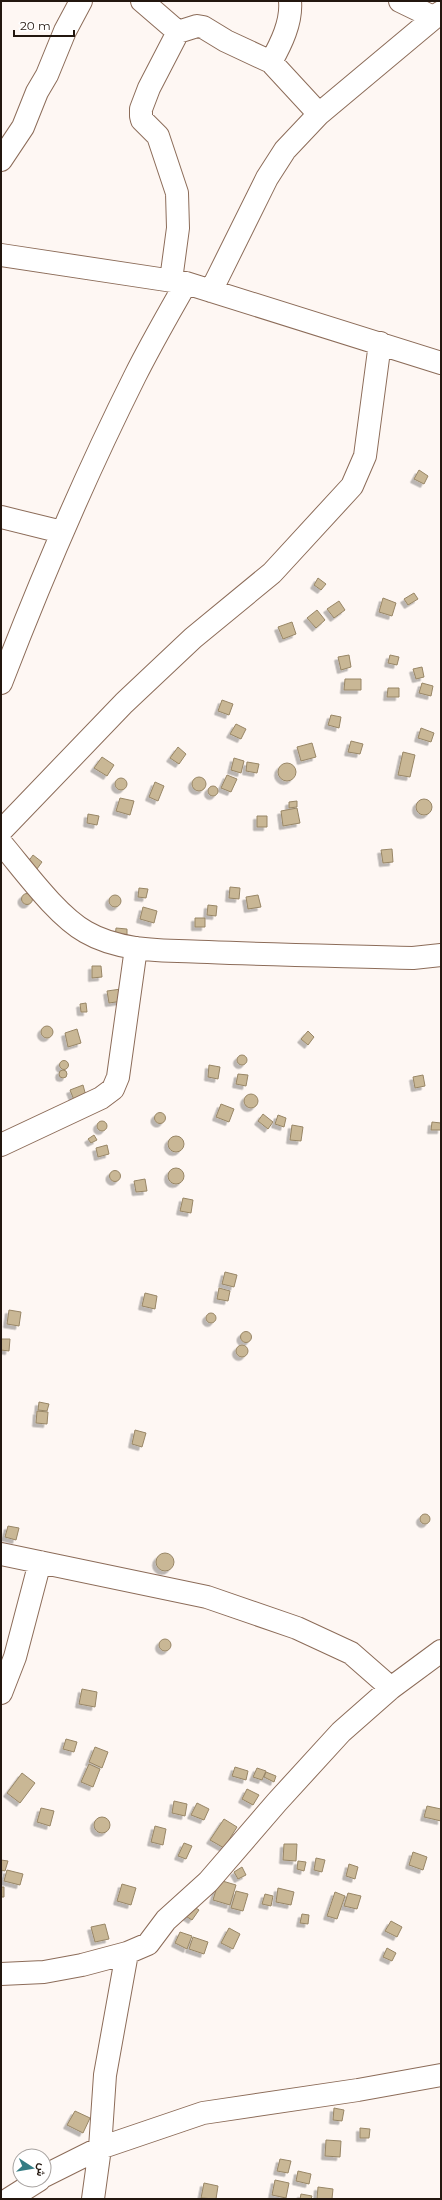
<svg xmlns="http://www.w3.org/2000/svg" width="442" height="2200" font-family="Montserrat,Vazirmatn,sans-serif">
	<defs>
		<filter id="shadow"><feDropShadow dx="-3.5" dy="3.5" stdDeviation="0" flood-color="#0004"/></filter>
	</defs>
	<rect width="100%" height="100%" fill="#fef7f3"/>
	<path fill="#c9b795" stroke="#988666" filter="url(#shadow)" d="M419,470l9,6 -4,8 -10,-5z
		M318,578l8,6 -5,6 -7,-5z
		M414,593l4,6 -10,6 -4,-6z
		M383,598l13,5 -4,13 -13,-4z
		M339,601l6,9 -11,8 -7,-9z
		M317,610l8,10 -9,8 -9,-10z
		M292,622l4,12 -13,5 -5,-12z
		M349,655l2,12 -10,3 -3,-13z
		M390,655l9,2 -2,8 -9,-2z
		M422,667l2,10 -8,2 -3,-10z
		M345,679h16v11h-17z
		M422,683l11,3 -2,10 -12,-3z
		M388,688h11v9h-12z
		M222,700l11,4 -4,11 -11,-4z
		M331,715l10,2 -2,11 -11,-3z
		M236,724l10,5 -5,10 -11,-5z
		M421,728l13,5 -3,9 -13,-4z
		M351,741l12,3 -3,10 -12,-2z
		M312,743l4,14 -15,4 -4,-14z
		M178,747l8,7 -7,10 -9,-6z
		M403,752l12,3 -5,22 -12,-2z
		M102,757l12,8 -7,11 -13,-8z
		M234,758l10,3 -3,12 -10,-3z
		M247,762l12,2 -2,9 -11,-2z
		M278 772a9 9 0 1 1 18 0a9 9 0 1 1-18 0Z
		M227,775l10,4 -6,13 -10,-4z
		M192 784a7 7 0 1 1 14 0a7 7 0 1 1-14 0Z
		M115 784a6 6 0 1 1 12 0a6 6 0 1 1-12 0Z
		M155,782l9,4 -6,15 -9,-4z
		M208 791a5 5 0 1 1 10 0a5 5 0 1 1-10 0Z
		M120,798l14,3 -4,14 -14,-4z
		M416 807a8 8 0 1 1 16 0a8 8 0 1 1-16 0Z
		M297,801v6l-8,1v-6z
		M297,808l3,15 -17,3 -2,-15z
		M88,814l11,2 -2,9 -10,-2z
		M257,816h10v11h-10z
		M392,849l1,13 -10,1 -2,-13z
		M33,855l9,7 -8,11 -9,-7z
		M230,887l10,1 -1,11 -10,-1z
		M139,888l9,1 -2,9 -8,-1z
		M21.5 899a5.5 5.5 0 1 1 11 0a5.5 5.5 0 1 1-11 0Z
		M258,895l3,12 -13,2 -2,-12z
		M109 901a6 6 0 1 1 12 0a6 6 0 1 1-12 0Z
		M208,905l9,1 -1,10 -9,-1z
		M143,907l14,4 -3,12 -14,-4z
		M195,918h10v9h-10z
		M116,928l11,1v10l-12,-1z
		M92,966h9l1,11 -10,1z
		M121,989l2,12 -14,2 -2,-12z
		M86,1003l1,9h-6l-1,-8z
		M41 1032a6 6 0 1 1 12 0a6 6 0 1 1-12 0Z
		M77,1029l4,14 -13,4 -3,-14z
		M308,1031l6,6 -6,8 -7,-6z
		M237 1060a5 5 0 1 1 10 0a5 5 0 1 1-10 0Z
		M59.5 1065a4.5 4.5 0 1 1 9 0a4.5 4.5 0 1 1-9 0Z
		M209,1065l11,2 -2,12 -10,-2z
		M59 1074a4 4 0 1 1 8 0a4 4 0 1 1-8 0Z
		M238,1074l10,1 -2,11 -10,-2z
		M423,1075l2,11 -10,2 -2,-11z
		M83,1085l3,11 -12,4 -4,-10z
		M244 1101a7 7 0 1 1 14 0a7 7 0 1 1-14 0Z
		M221,1104l13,5 -5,13 -13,-5z
		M154.5 1118a5.5 5.5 0 1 1 11 0a5.5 5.5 0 1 1-11 0Z
		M263,1114l10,8 -5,7 -10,-8z
		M278,1115l8,3 -2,9 -9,-3z
		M97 1126a5 5 0 1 1 10 0a5 5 0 1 1-10 0Z
		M432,1122l9,1v7h-10z
		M292,1125l11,2 -2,14 -11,-1z
		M94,1135l3,5 -6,3 -3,-4z
		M168 1144a8 8 0 1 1 16 0a8 8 0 1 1-16 0Z
		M107,1145l2,9 -11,3 -2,-9z
		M168 1176a8 8 0 1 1 16 0a8 8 0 1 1-16 0Z
		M109.5 1176a5.5 5.5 0 1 1 11 0a5.5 5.5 0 1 1-11 0Z
		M145,1179l2,12 -11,1 -2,-11z
		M183,1198l10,2 -2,13 -11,-2z
		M225,1272l12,3 -3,12 -12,-3z
		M219,1288l11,3 -2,10 -11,-2z
		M145,1293l12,3 -2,13 -13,-3z
		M9,1310l12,2 -2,14 -12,-2z
		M206 1318a5 5 0 1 1 10 0a5 5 0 1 1-10 0Z
		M240.5 1337a5.5 5.5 0 1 1 11 0a5.5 5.5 0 1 1-11 0Z
		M1,1339h9l-1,12 -8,-1z
		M236 1351a6 6 0 1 1 12 0a6 6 0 1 1-12 0Z
		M39,1402l10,2 -2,7 -9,-1z
		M37,1411l11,1 -1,12 -11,-1z
		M135,1430l11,3 -4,14 -10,-3z
		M420 1519a5 5 0 1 1 10 0a5 5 0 1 1-10 0Z
		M8,1526l11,2 -3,12 -11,-3z
		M156 1562a9 9 0 1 1 18 0a9 9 0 1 1-18 0Z
		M159 1645a6 6 0 1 1 12 0a6 6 0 1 1-12 0Z
		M82,1689l15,3 -2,15 -16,-3z
		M66,1739l11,3 -3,10 -11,-3z
		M95,1747l13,5 -6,16 -13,-6z
		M89,1764l11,5 -7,18 -12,-5z
		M235,1767l13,4 -2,9 -14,-4z
		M257,1768l9,3 -4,9 -9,-3z
		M266,1772l10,4 -2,6 -10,-5z
		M22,1773l13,10 -15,20 -13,-10z
		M247,1789l12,6 -6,10 -11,-6z
		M174,1801l13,3 -2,12 -13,-3z
		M197,1803l12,6 -5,11 -13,-5z
		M427,1806l14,3v12l-17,-4z
		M41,1808l13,3 -4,15 -13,-4z
		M94 1825a8 8 0 1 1 16 0a8 8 0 1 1-16 0Z
		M224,1819l13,8 -13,21 -14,-8z
		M155,1826l11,3 -3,16 -12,-3z
		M184,1843l8,3 -6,13 -8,-3z
		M284,1844h13l-1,17 -13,-1z
		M413,1852l14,5 -4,13 -14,-5z
		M316,1858l9,2 -3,12 -8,-2z
		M1,1860l7,1 -3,10 -4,-1z
		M298,1861l8,1 -2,9 -7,-2z
		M349,1864l9,3 -3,12 -9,-3z
		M242,1867l4,8 -8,4 -4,-7z
		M7,1870l16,4 -3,11 -16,-4z
		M219,1880l17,5 -6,20 -17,-5z
		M122,1884l14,4 -5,17 -14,-4z
		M1,1887h3v10h-3z
		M278,1888l16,4 -3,13 -15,-3z
		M236,1891l12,3 -5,17 -12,-3z
		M335,1892l10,4 -8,23 -10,-3z
		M348,1893l13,3 -4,13 -13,-3z
		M265,1894l8,2 -2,10 -9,-2z
		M191,1905l8,5 -7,10 -8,-5z
		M302,1914l7,1 -1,9 -8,-1z
		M391,1921l11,6 -5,10 -12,-6z
		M105,1924l4,15 -14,3 -4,-15z
		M229,1928l11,6 -7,15 -12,-6z
		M180,1932l12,4 -5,13 -12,-6z
		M193,1937l15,5 -4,12 -15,-5z
		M387,1948l9,5 -4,8 -9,-4z
		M334,2108l10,2 -2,11 -9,-1z
		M75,2111l15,7 -7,15 -16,-8z
		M360,2128l10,1 -1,9h-9z
		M326,2140l15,1 -1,16 -15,-1z
		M280,2159l11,2 -3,12 -11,-2z
		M298,2171l13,3 -2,10 -13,-3z
		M275,2180l14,3 -3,15 -14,-3z
		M204,2183l14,3 -2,13 -15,-1z
		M318,2187l15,2 -1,10h-15z
		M301,2194l11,2 -1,3h-11z"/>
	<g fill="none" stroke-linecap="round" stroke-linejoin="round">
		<defs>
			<path id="minor" d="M142,1l36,31
				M400,1l33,16
				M271,62c10,-18 21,-40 19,-61
				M1,160l22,-33 14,-35 10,-17 18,-44 16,-30
				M1,255l185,28 255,80
				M171,280l7,-52 -1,-35 -19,-57 -16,-16 -1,-4v-7l8,-21 29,-56 19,-6 6,1 23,14 45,21 48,52
				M211,291l56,-113 18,-28 34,-36 122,-102
				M1,517l61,15
				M1,683c40,-104 84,-207 134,-307 16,-32 34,-63 51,-93
				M1,831l123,-128 69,-65 79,-65 80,-87 13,-30 15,-113
				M1,843c23,27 55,72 85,89 36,21 82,18 122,20 68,3 137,4 205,6l28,-3
				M1,1145l100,-47 12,-9 5,-12 18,-129
				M1,1554l206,43 90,31 54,25 40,35
				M1,1693l14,-36 25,-95
				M1,1974l43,-2 38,-7 45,-12 21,-9 18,-24 42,-38 69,-80 64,-70 50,-44 50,-37
				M44,2176l56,-28 103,-35 155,-23 83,-15
				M9,2199l30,-19
				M93,2199l7,-51 5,-73 22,-122"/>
		</defs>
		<use href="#minor" stroke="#8c6c59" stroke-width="24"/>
		<use href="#minor" stroke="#fff" stroke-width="22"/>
	</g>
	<rect width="442" height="2200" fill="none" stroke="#23170f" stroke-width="4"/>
	<g transform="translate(32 2168) rotate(102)"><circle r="19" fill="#ffffff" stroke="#a7a29f"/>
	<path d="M0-3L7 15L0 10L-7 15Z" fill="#347c84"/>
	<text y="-6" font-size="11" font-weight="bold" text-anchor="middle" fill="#23170f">ش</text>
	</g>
	<path d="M14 30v6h60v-6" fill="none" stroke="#23170f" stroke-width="2"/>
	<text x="20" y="30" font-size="12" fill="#23170f" stroke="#ffffff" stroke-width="3" paint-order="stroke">20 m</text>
</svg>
